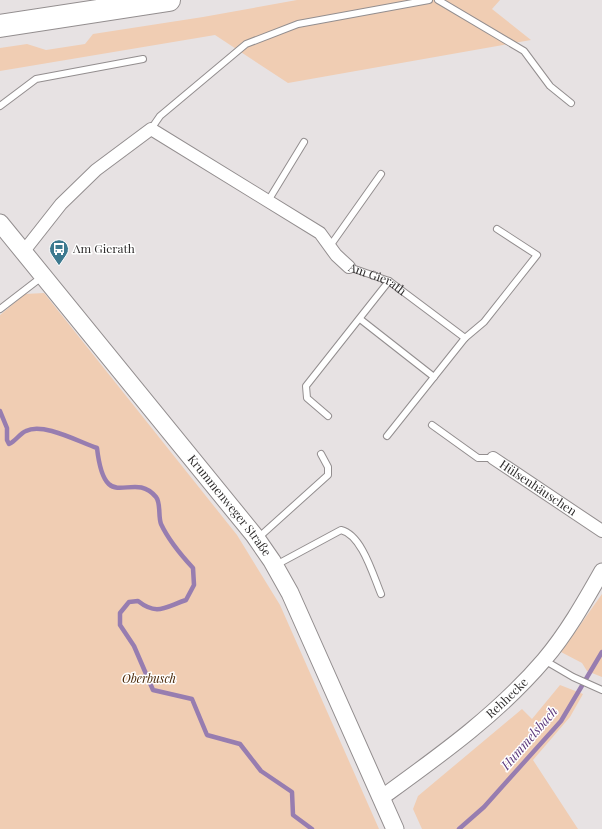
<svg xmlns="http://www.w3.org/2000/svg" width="602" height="829" font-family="'Playfair Display',serif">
	<rect width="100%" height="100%" fill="#e7e2e3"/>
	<path fill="#f0cdb3" d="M297,0h203l-8,9 39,31 -243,43 -73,-48 -215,36v-23l27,-4 19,6 39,-6 8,-10 110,-17z
		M44,293l193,242 43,70 99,224h-379v-514l25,-21z
		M602,594v83l-15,-6 -5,-8 -21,-11z
		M560,685l23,9 -13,23 -37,43 45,69h-156l-9,-20 5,-13 104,-87 10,10z"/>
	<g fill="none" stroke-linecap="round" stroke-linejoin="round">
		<path stroke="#977db0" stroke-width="4.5" d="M0,411l7,17v12l2,4c7,-3 10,-10 17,-13 17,-9 53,11 71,17 8,70 35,20 59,49 5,6 2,19 5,27 8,17 19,30 32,44l1,17 -8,15c-21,7 -29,16 -48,1l-9,1 -9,11v12l14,21 19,44 39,9 15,36 33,9 21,27 31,21 1,23 19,14
			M459,829l25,-22 77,-86 41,-69"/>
		<defs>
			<g id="service">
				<path d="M438,0l86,51 26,35 21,17"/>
				<path d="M0,106l36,-27 107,-20"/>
				<path d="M151,129l9,-13 86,-72 52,-20 131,-24"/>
				<path d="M268,201l36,-59"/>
				<path d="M330,246l51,-72"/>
				<path id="s1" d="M349,267l40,14 76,57"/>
				<path d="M0,309l43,-33"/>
				<path d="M360,319l74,58"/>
				<path d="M328,416l-21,-18 -1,-12 83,-105"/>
				<path d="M432,425l46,33h15"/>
				<path d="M387,436l78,-98 19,-16 53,-67 -40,-26"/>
				<path d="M258,538l70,-63v-8l-7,-13"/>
				<path d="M276,565l65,-35c21,5 32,45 40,64"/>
				<path d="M544,660l29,17 29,13"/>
			</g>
			<g id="minor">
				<path d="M24,251l37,-47 35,-34 55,-41 169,104 16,22 13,12"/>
				<path id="s2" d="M493,458l109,73"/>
			</g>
			<g id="tertiary">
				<path id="s3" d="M381,798c58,-42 116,-83 163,-138 23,-27 41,-59 58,-89"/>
			</g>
			<g id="secondary">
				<path id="s4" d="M0,223l254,312 18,26 18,32 105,236"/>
			</g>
			<path id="motorway" d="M0,26l169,-26"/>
		</defs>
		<use href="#service" stroke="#938e8f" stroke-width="8"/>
		<use href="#minor" stroke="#938e8f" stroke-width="14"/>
		<use href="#tertiary" stroke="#938e8f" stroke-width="17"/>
		<use href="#secondary" stroke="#938e8f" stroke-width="19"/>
		<use href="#motorway" stroke="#938e8f" stroke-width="24"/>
		<use href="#service" stroke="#fff" stroke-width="6"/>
		<use href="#minor" stroke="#fff" stroke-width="12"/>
		<use href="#tertiary" stroke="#fff" stroke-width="15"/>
		<use href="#secondary" stroke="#fff" stroke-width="17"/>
		<use href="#motorway" stroke="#fff" stroke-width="22"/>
	</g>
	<defs>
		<symbol id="bus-pin" viewBox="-11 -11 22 30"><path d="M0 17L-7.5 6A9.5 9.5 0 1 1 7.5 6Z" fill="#3c798f" stroke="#fff"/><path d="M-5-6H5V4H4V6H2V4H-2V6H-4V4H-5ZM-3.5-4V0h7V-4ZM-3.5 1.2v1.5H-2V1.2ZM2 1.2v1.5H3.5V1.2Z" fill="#fff"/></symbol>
	</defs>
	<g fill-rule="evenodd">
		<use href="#bus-pin" x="48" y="238" width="22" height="30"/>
	</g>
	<g text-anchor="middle" stroke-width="3" stroke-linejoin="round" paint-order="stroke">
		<g font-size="12" fill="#2e2c2c" stroke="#fff" text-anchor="start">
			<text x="73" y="253">Am Gierath</text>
		</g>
		<g font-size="12" fill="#2e2c2c" stroke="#fff">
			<text dy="4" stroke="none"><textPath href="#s1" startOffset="31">Am Gierath</textPath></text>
			<text dy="4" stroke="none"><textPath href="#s2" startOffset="54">Hülsenhäuschen</textPath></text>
			<text dy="4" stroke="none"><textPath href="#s4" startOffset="364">Krummenweger Straße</textPath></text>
			<text dy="4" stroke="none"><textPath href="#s3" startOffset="161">Rehhecke</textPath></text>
		</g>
		<g font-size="12" font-style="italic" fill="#4a2808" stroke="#fff">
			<text x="149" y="683">Oberbusch</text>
		</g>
		<g font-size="13" font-style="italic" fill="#5d397b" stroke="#fff">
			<text transform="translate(529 738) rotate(-49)" y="5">Hummelsbach</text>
		</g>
	</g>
</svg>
